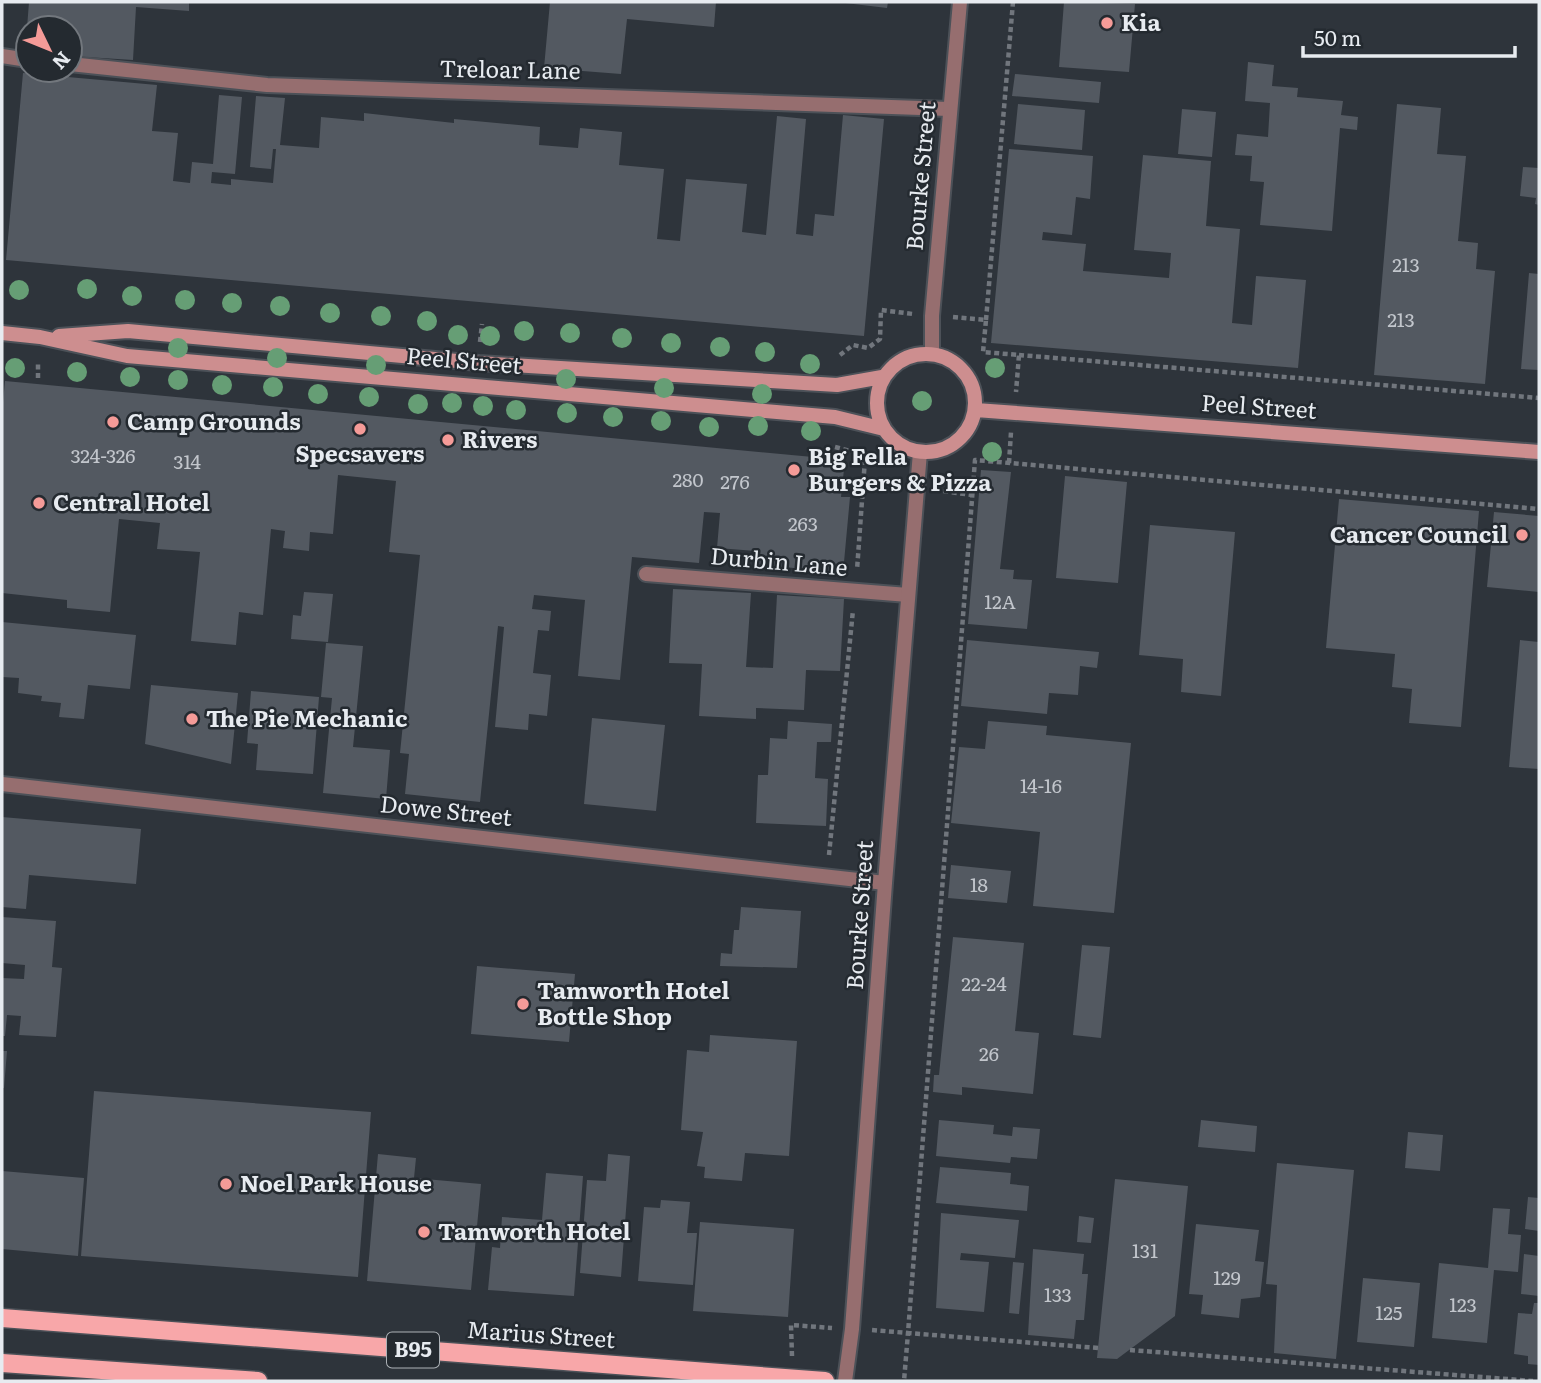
<svg xmlns="http://www.w3.org/2000/svg" width="1541" height="1383" font-family="Literata,serif">
	<rect width="100%" height="100%" fill="#2e343b"/>
	<path fill="#535961" d="M29,2h160v9l-53,-4 -3,53 -63,-4v-28h-43z
		M550,2h166l-2,25 -87,-8 -6,55 -77,-6z
		M837,2h51l-1,6z
		M1064,2l71,2 -6,68 -70,-5z
		M1248,62l26,3 -2,21 26,2 -1,9 46,4 -2,14 17,2 -1,13 -17,-2 -8,103 -72,-6 4,-43 -14,-1 2,-25 -17,-1 2,-21 31,3 2,-34 -25,-2z
		M23,73l134,12 -5,46 26,2 -5,48 17,2 2,-21 21,2 6,-69 23,2 -7,77 -23,-2 -1,11 20,2v-6l42,4 3,-34h-3l-2,20 -21,-2 6,-71 29,2 -5,47 39,3 2,-31 43,4v-8l90,10v-4l86,8 -1,18 39,3 2,-20 42,4 -3,33 45,4 -7,70 23,2 6,-62 61,5 -5,48 24,3 11,-119 29,3 -10,115 17,2 2,-22 19,2 9,-101 41,4 -20,217 -858,-76z
		M1015,74l86,8 -2,21 -87,-7z
		M1018,104l67,6 -3,40 -68,-6z
		M1397,104l44,4 -4,46 29,2 -8,85 20,2 -2,26 19,2 -10,113 -111,-9z
		M1182,109l34,3 -4,45 -34,-3z
		M1009,149l84,7 -3,43 -14,-2 -4,38 -29,-3 -1,8 44,4 -3,27 86,7 2,-25 -37,-3 9,-95 68,6 -5,65 34,3 -8,94 20,2 4,-49 50,4 -8,88 -307,-25z
		M1523,167l16,1v37l-4,-1 1,-6 -16,-2z
		M1529,273l10,1v96l-18,-1z
		M5,381l840,79 -4,37h9l-7,76 -88,-9 1,-13 -39,-3 3,-35 -16,-1 -5,51 -67,-6 -12,123 -42,-4 7,-76 -51,-5 -2,14 19,2 -2,20 -11,-1 -5,43 18,2 -4,41 -18,-2 -1,16 -33,-3 9,-100 -6,-1 -18,176 -75,-8 4,-40 -9,-1 20,-198 -31,-3 7,-71 -58,-6 -5,59 -23,-2 -1,19 -26,-3 2,-17 -14,-2 -8,86 -24,-3 -3,33 -45,-4 9,-89 -43,-3 3,-26 -41,-4 -9,93 -43,-4v-8l-65,-7v-180z
		M981,470l30,2 -11,97 14,1 -1,9 19,1 -5,49 -59,-5z
		M1065,476l62,6 -9,101 -62,-5z
		M1339,499l140,12 -18,216 -52,-4 3,-34 -20,-2 3,-33 -69,-6z
		M1494,512l45,4v76l-52,-5z
		M1150,525l85,7 -14,164 -40,-4 2,-33 -44,-4z
		M673,589l78,4 -5,74 27,1 4,-73 67,4 -4,72 -34,-1 -2,40 -48,-2v11l-57,-3 3,-52 -33,-1z
		M304,592l29,2 -5,48 -37,-3 2,-24 8,1z
		M2,622l134,13 -6,54 -42,-4 -4,34 -25,-2 2,-14 -20,-2 1,-5 -24,-3 1,-15 -17,-1z
		M967,640l132,12 -2,16 -17,-2 -2,29 -29,-2 -2,21 -86,-8z
		M1520,640l19,2v127l-30,-2z
		M326,643l37,3 -10,101 37,3 -4,49 -63,-6 9,-95 -11,-1z
		M151,685l87,8 -7,71 -86,-20z
		M251,691l68,6 -6,77 -57,-4 2,-26 -11,-1z
		M592,718l73,7 -9,86 -72,-7z
		M788,721l44,3 -1,18h-14l-2,36 13,1 -2,47 -70,-3 2,-48h10l2,-37 17,1z
		M988,721l59,5 -1,9 85,8 -17,170 -81,-7 7,-74 -89,-9 8,-76 26,2z
		M2,817l139,12 -5,55 -107,-9 -3,34 -24,-2z
		M951,865l60,6 -4,32 -59,-5z
		M741,907l60,4 -4,57 -77,-2 1,-13 11,1 2,-24h5z
		M2,917l54,4 -4,46 10,1 -6,69 -37,-2 2,-19 -14,-1 -2,21h-3v-58l22,1 1,-14 -23,-2z
		M953,937l71,6 -9,88 24,2 -6,61 -71,-7v8l-29,-3 1,-17h5z
		M1082,945l28,2 -9,91 -28,-3z
		M477,966l98,8 -6,68 -98,-8z
		M710,1035l87,6 -8,115 -44,-3 -3,28 -38,-3 1,-11 -8,-1 6,-34 -22,-2 6,-80 22,2z
		M2,1051h5l-3,37h-2z
		M94,1091l277,21 -13,165 -277,-21z
		M939,1120l55,5 -1,9 19,2 1,-9 27,2 -3,30 -26,-2 -1,6 -74,-7z
		M1201,1120l56,6 -2,26 -57,-5z
		M1408,1132l35,3 -3,36 -35,-3z
		M378,1154l38,4 -2,20 67,6 -10,106 -104,-9z
		M608,1154l22,2 -9,121 -41,-4 7,-93 19,1z
		M1277,1163l77,7 -18,189 -62,-6 3,-68 -11,-1z
		M940,1167l71,6 -1,11 19,2 -2,25 -91,-8z
		M2,1171l82,7 -6,78 -76,-7z
		M546,1173l37,3 -9,120 -86,-6 4,-43 8,1 2,-31 40,3z
		M1115,1179l73,7 -13,130 -58,43 -20,-1z
		M1528,1197l11,1v33l-14,-2z
		M661,1200l29,2 -3,31h10l-4,52 -55,-4 6,-74 16,1z
		M1493,1208l17,1 -2,25 13,1 -3,37 -24,-2 -7,73 -55,-5 7,-75 49,5z
		M941,1213l78,7 -4,38 -54,-5 -1,7 29,2 -5,50 -48,-4z
		M1079,1216l15,2 -3,25 -14,-1z
		M700,1222l94,7 -6,88 -95,-6z
		M1196,1224l63,6 -4,31 9,1 -4,35 -19,2 -2,19 -38,-4 2,-19 -14,-1z
		M1033,1249l51,5 -2,20h6l-4,46h-8l-2,19 -46,-4z
		M1524,1254l15,2v40l-18,-2z
		M1013,1262l11,1 -5,51 -10,-1z
		M1363,1278l57,5 -6,64 -57,-5z
		M1534,1303h5v62l-11,-1v-8l-14,-2 4,-41 14,1z"/>
	<g fill="none" stroke-linecap="round" stroke-linejoin="round">
		<defs>
			<path id="lane" d="M2,56l26,4
				M70,64l197,21 682,24
				M646,574l262,21"/>
			<path id="street" d="M932,354v-38l28,-314
				M2,784l883,99
				M845,1381l7,-52 33,-446 35,-431"/>
			<path id="secondary" d="M2,333l38,4 87,19 708,61 49,12
				M59,336l69,-5 351,32 358,22 45,-8
				M877 403a49 49 0 1 1 98 0a49 49 0 1 1-98 0Z
				M976,410l563,42"/>
			<path id="primary" d="M2,1318l823,63
				M2,1363l256,18"/>
		</defs>
		<use href="#lane" stroke="#4c5158" stroke-width="18"/>
		<use href="#street" stroke="#4c5158" stroke-width="18"/>
		<use href="#secondary" stroke="#4c5158" stroke-width="18"/>
		<use href="#primary" stroke="#4c5158" stroke-width="21"/>
		<path stroke="#71767d" stroke-width="4.5" stroke-dasharray="5 3.5" stroke-linecap="butt" d="M953,317l33,3 -3,32 36,3 -3,37
			M986,320l27,-318
			M480,342l2,-18
			M840,355l13,-10 15,3 12,-9 1,-29 32,4
			M1019,355l520,43
			M38,378v-14
			M835,447l23,6 7,6 -8,111
			M1009,463l2,-31
			M866,481l33,4
			M935,490l37,5
			M829,855l24,-245
			M872,1330l36,3 -4,48
			M1098,1348l-190,-15 67,-873 564,49
			M1130,1350l403,31
			M792,1356l-1,-31 41,3"/>
		<use href="#lane" stroke="#966e6f" stroke-width="14"/>
		<use href="#street" stroke="#966e6f" stroke-width="14"/>
		<use href="#secondary" stroke="#cd8e8f" stroke-width="14"/>
		<use href="#primary" stroke="#f8a7a9" stroke-width="18"/>
	</g>
	<g fill="#669e75">
		<circle cx="87" cy="289" r="10"/>
		<circle cx="19" cy="290" r="10"/>
		<circle cx="132" cy="296" r="10"/>
		<circle cx="185" cy="300" r="10"/>
		<circle cx="232" cy="303" r="10"/>
		<circle cx="280" cy="306" r="10"/>
		<circle cx="330" cy="313" r="10"/>
		<circle cx="381" cy="316" r="10"/>
		<circle cx="427" cy="321" r="10"/>
		<circle cx="524" cy="331" r="10"/>
		<circle cx="570" cy="333" r="10"/>
		<circle cx="458" cy="335" r="10"/>
		<circle cx="490" cy="336" r="10"/>
		<circle cx="622" cy="338" r="10"/>
		<circle cx="671" cy="343" r="10"/>
		<circle cx="720" cy="347" r="10"/>
		<circle cx="178" cy="348" r="10"/>
		<circle cx="765" cy="352" r="10"/>
		<circle cx="277" cy="358" r="10"/>
		<circle cx="810" cy="364" r="10"/>
		<circle cx="376" cy="365" r="10"/>
		<circle cx="15" cy="368" r="10"/>
		<circle cx="995" cy="368" r="10"/>
		<circle cx="77" cy="372" r="10"/>
		<circle cx="130" cy="377" r="10"/>
		<circle cx="566" cy="379" r="10"/>
		<circle cx="178" cy="380" r="10"/>
		<circle cx="222" cy="385" r="10"/>
		<circle cx="273" cy="387" r="10"/>
		<circle cx="664" cy="388" r="10"/>
		<circle cx="318" cy="394" r="10"/>
		<circle cx="762" cy="394" r="10"/>
		<circle cx="369" cy="397" r="10"/>
		<circle cx="922" cy="401" r="10"/>
		<circle cx="452" cy="403" r="10"/>
		<circle cx="418" cy="404" r="10"/>
		<circle cx="483" cy="406" r="10"/>
		<circle cx="516" cy="410" r="10"/>
		<circle cx="567" cy="413" r="10"/>
		<circle cx="613" cy="417" r="10"/>
		<circle cx="661" cy="421" r="10"/>
		<circle cx="758" cy="426" r="10"/>
		<circle cx="709" cy="427" r="10"/>
		<circle cx="811" cy="431" r="10"/>
		<circle cx="992" cy="452" r="10"/>
	</g>
	<g fill="#f59b98" stroke="#242a30" stroke-width="2.5">
		<circle cx="1107" cy="23" r="7"/>
		<circle cx="113" cy="422" r="7"/>
		<circle cx="360" cy="429" r="7"/>
		<circle cx="448" cy="440" r="7"/>
		<circle cx="794" cy="470" r="7"/>
		<circle cx="39" cy="503" r="7"/>
		<circle cx="1522" cy="535" r="7"/>
		<circle cx="192" cy="719" r="7"/>
		<circle cx="523" cy="1004" r="7"/>
		<circle cx="226" cy="1184" r="7"/>
		<circle cx="424" cy="1232" r="7"/>
	</g>
	<g text-anchor="middle" stroke-width="5" stroke-linejoin="round" paint-order="stroke">
		<g font-size="19" fill="#c2c6cc">
			<text x="1406" y="272">213</text>
			<text x="1401" y="327">213</text>
			<text x="103" y="463">324-326</text>
			<text x="187" y="469">314</text>
			<text x="688" y="487">280</text>
			<text x="735" y="489">276</text>
			<text x="803" y="531">263</text>
			<text x="1000" y="609">12A</text>
			<text x="1041" y="793">14-16</text>
			<text x="979" y="892">18</text>
			<text x="984" y="991">22-24</text>
			<text x="989" y="1061">26</text>
			<text x="1145" y="1258">131</text>
			<text x="1227" y="1285">129</text>
			<text x="1058" y="1302">133</text>
			<text x="1463" y="1312">123</text>
			<text x="1389" y="1320">125</text>
		</g>
		<rect fill="#242a30" stroke="#acb1b6" stroke-width="2" x="387" y="1332.5" width="52" height="35" rx="5"/>
		<g font-size="21" font-weight="bold" fill="#e7ebf0">
			<text x="413" y="1357">B95</text>
		</g>
		<g font-size="23" font-weight="bold" fill="#e7ebf0" stroke="#242a30" text-anchor="start">
			<text x="1121" y="31">Kia</text>
			<text x="127" y="430">Camp Grounds</text>
			<text x="462" y="448">Rivers</text>
			<text x="360" y="462" text-anchor="middle">Specsavers</text>
			<text x="808" y="465">Big Fella<tspan x="808" dy="26">Burgers &amp; Pizza</tspan></text>
			<text x="53" y="511">Central Hotel</text>
			<text x="1508" y="543" text-anchor="end">Cancer Council</text>
			<text x="206" y="727">The Pie Mechanic</text>
			<text x="537" y="999">Tamworth Hotel<tspan x="537" dy="26">Bottle Shop</tspan></text>
			<text x="240" y="1192">Noel Park House</text>
			<text x="438" y="1240">Tamworth Hotel</text>
		</g>
		<g font-size="23" fill="#e7ebf0" stroke="#242a30">
			<text transform="translate(510 70) rotate(1)" y="8">Treloar Lane</text>
			<text transform="translate(921 176) rotate(-85)" y="8">Bourke Street</text>
			<text transform="translate(464 361) rotate(5)" y="8">Peel Street</text>
			<text transform="translate(1259 407) rotate(4)" y="8">Peel Street</text>
			<text transform="translate(779 562) rotate(5)" y="8">Durbin Lane</text>
			<text transform="translate(446 811) rotate(6)" y="8">Dowe Street</text>
			<text transform="translate(860 915) rotate(-86)" y="8">Bourke Street</text>
			<text transform="translate(541 1335) rotate(4)" y="8">Marius Street</text>
		</g>
	</g>
	<rect width="1541" height="1383" fill="none" stroke="#e7ebf0" stroke-width="7"/>
	<g transform="translate(49 49) rotate(133)"><circle r="33" fill="#242a30" stroke="#72777d" stroke-width="2"/>
	<path d="M0-5L12 26L0 18L-12 26Z" fill="#f59b98"/>
	<text y="-10" font-size="19" font-weight="bold" text-anchor="middle" fill="#e7ebf0">N</text>
	</g>
	<path d="M1303 46v10h212v-10" fill="none" stroke="#e7ebf0" stroke-width="3.5"/>
	<text x="1314" y="46" font-size="21" fill="#e7ebf0" stroke="#242a30" stroke-width="5" paint-order="stroke">50 m</text>
</svg>
